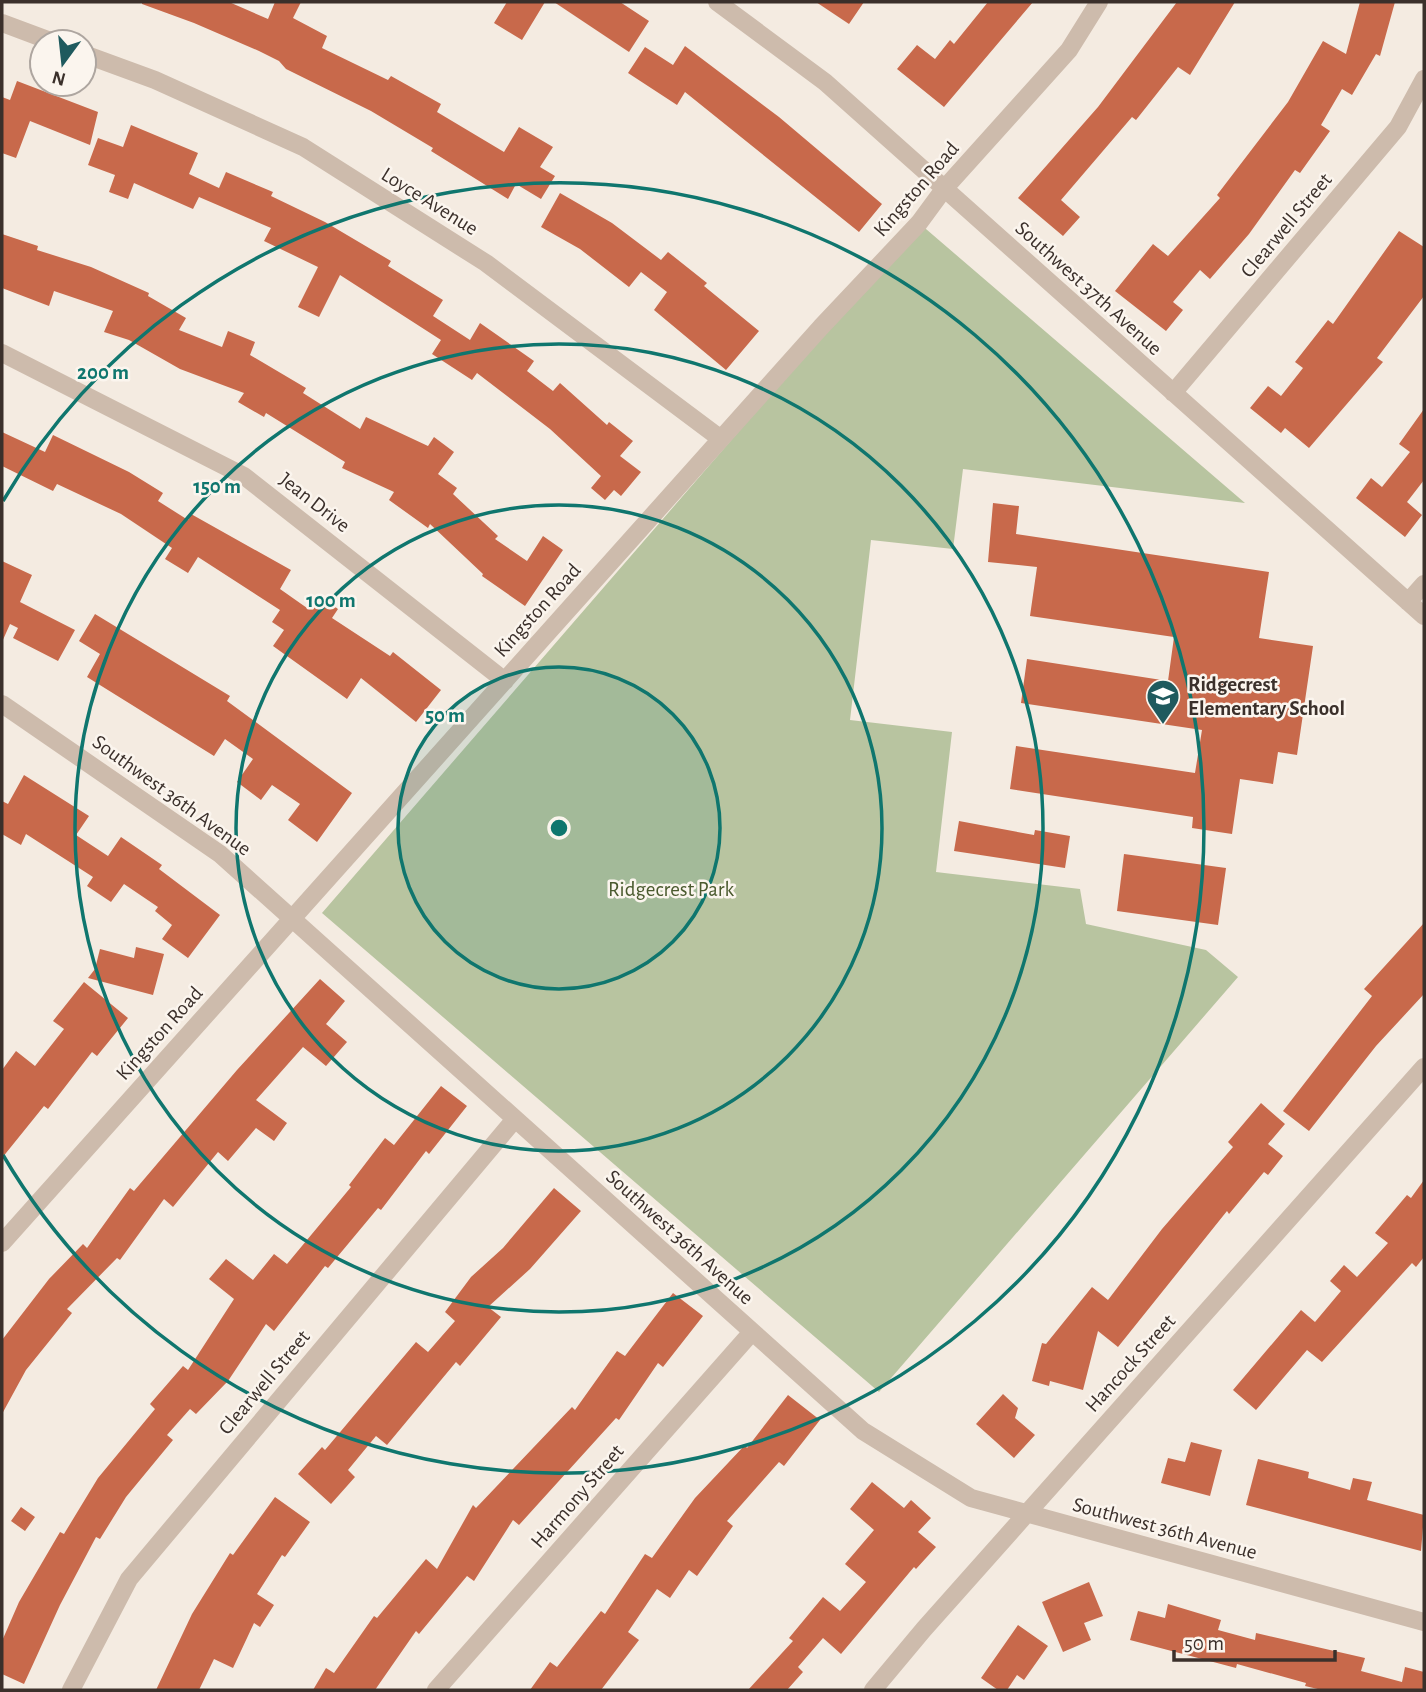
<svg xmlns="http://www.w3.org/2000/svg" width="1426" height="1692" font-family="'Alegreya Sans',sans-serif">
	<rect width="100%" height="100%" fill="#f4ebe1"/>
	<path fill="#b8c4a0" d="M919,223l326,280 -282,-34 -10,80 -82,-9 -21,180 102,12 -16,140 144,17 6,35 120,26 32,27 -359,415 -557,-479z"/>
	<path fill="#c8694b" d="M142,2h87l39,17 7,-17h26l-8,16 34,18 -5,12 66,32 3,-4 50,28 -4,8 67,40 15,-25 34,20 -13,20 15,9 -14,23 -25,-15 -8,15 -77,-48 2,-3 -62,-37 -85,-42 -7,-8 -20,-10 -65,-28 -52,-19z
		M507,2h38l-23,38 -28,-17z
		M554,2h66l29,19 -20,31z
		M816,2h48l-15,22z
		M988,2h45l-89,105 -47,-38 20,-24 18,14 15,-19 4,4z
		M1177,2h58l-45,73 -12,-8 -42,53 -4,-3 -71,83 19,17 -17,19 -45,-38 80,-91z
		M1360,2h35l-15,54 -4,-2 -24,41 -10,-6 -21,36 9,6 -30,42 -5,-3 -46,64 -39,45 -10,-9 -27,32 10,8 -17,21 -51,-40 38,-47 15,12 52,-58 -3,-3 71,-93 35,-61 23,13z
		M685,46l94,71 103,87 -23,28 -174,-140 -8,13 -49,-32 17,-26 28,18z
		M17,81l81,31 -8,33 -60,-24 -14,37 -14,-5v-56l8,3z
		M131,125l67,28 -9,21 30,14 7,-16 47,20 -2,4 54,26 66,39 -3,5 55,34 -10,16 37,24 10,-17 54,38 -7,10 26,20 7,-8 47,42 2,-3 24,19 -13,15 21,16 -20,24 -7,-6 -9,10 -14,-12 10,-12 -51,-47 -73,-56 -5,7 -40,-26 9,-14 -101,-65 -21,42 -21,-10 20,-40 -54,-26 7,-13 -72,-31 -6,12 -59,-26 -6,16 -19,-7 6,-17 -27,-10 10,-27 25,9z
		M560,193l52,30 49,37 7,-8 39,31 -3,3 55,45 -33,39 -72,-60 13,-18 -26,-20 -12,15 -49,-38 -39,-22z
		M1399,231l25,16v49l-47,62 6,4 -74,86 -24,-20 -4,5 -31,-25 18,-22 13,10 22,-28 -8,-6 33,-42 5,4z
		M2,234l36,12 -1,4 54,17 58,26 -1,3 38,22 -7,12 43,17 6,-16 27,11 -5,13 56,33 -3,5 57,36 6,-12 62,29 6,-9 20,15 -16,22 19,14 -4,6 45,42 -3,3 32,22 16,-25 20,14 -38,56 -43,-30 1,-2 -53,-50 -2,4 -39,-28 5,-8 -52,-24 3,-6 -79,-49 -2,4 -26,-15 6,-9 -64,-24 -51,-29 -25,-8 9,-21 -59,-20 -5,15 -47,-18z
		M1424,409v71l-17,22 15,13 -17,22 -49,-39 15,-20 11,9 28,-35 -11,-8z
		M2,432l43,20 8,-17 76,37 34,21 -5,8 30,19 3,-6 100,56 -11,19 27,19 10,-14 21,15 -6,9 58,38 3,-4 48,38 -25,32 -55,-44 -14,21 -74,-53 11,-16 -12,-8 8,-12 -82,-53 -10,16 -23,-14 7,-11 -51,-34 -64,-30 -4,7 -51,-25z
		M993,503l26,3 -3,28 253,38 -10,66 54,8 -16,109 -19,-3 -5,32 -33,-5 -8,55 -40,-6 1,-11 -183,-28 6,-43 179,27 7,-43 -181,-27 6,-44 141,22 6,-44 -144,-21 7,-49 -49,-5z
		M2,561l30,14 -12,27 55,28 -17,31 -45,-23 5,-10 -8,-4 -8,18z
		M95,614l135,82 -3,5 125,92 -35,49 -29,-22 12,-16 -28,-19 -11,15 -24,-18 16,-23 -28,-20 -11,17 -127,-79 13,-23 -21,-13z
		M24,775l65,41 -13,19 32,21 13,-19 41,28 -3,4 61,46 -32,43 -26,-19 10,-14 -17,-14 3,-4 -34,-23 -13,18 -24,-16 6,-9 -67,-43 -5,11 -19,-11v-33l6,3z
		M959,821l75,14 1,-5 35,6 -5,32 -111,-17z
		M1124,854l102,14 -8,57 -101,-14z
		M1424,923v71l-48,52 -67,85 -26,-20 89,-115 -8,-7z
		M136,947l28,7 -11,41 -65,-17 7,-9 5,-20 34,9z
		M320,979l25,22 -19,23 21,18 -21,24 -23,-19 -47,53 31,23 -13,18 -18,-13 -28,33 -10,-9 -45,55 -9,-8 -44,61 -3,-2 -50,51 5,4 -46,57 -24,44v-74l47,-61 34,-35 4,4 43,-60 4,3 103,-121z
		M84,982l44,36 -31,38 -5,-4 -44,57 -4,-3 -42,52v-88l14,-19 19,15 29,-37 -11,-8z
		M441,1086l26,20 -38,48 -3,-3 -45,59 -3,-2 -50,60 -3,-2 -51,65 -8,-7 -38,57 -32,33 -6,-5 -23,26 6,5 -47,57 -26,42 -4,-2 -36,68 -36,79 -22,-10v-33l17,-39 41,-70 4,2 34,-56 57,-69 -5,-5 33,-38 5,4 46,-71 -25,-20 17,-20 27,21 21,-26 13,10 64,-77 -2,-2 36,-47 9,7z
		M1261,1103l24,21 -17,20 15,12 -15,19 -4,-3 -35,42 -2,-3 -109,136 -20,-16 -15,59 -33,-9 -1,5 -17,-5 10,-38 4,1 46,-57 16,13 54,-71 71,-82 -5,-5z
		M1424,1180v77l-8,10 -4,-4 -90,99 -15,-12 -51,60 -23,-20 68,-80 14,12 26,-31 -11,-10 14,-16 13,12 31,-34 -13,-10 32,-38 4,3z
		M554,1188l27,23 -51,58 -42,38 13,10 -41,49 -4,-4 -69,83 -11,-9 -28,34 7,7 -24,27 -33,-30 24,-27 3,3 91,-108 12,10 27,-31 -10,-9 26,-35 32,-29z
		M673,1293l30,23 -40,51 -5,-4 -39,57 -3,-2 -97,107 -6,-5 -39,61 -7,-5 -48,58 -3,-3 -41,59h-62l13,-22 8,5 40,-57 3,2 49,-59 11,10 36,-64 3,3 96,-101 3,3 42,-59 8,5z
		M1003,1394l15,14 -3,10 20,17 -21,23 -38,-34z
		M788,1395l32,25 -36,46 -5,-4 -52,59 6,5 -36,50 -8,-6 -19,28 -13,-9 -29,43 11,8 -38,50h-71l20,-28 7,5 44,-56 4,3 40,-60 7,4 43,-60 50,-53 2,3z
		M1191,1442l31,8 -12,46 -49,-13 7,-25 17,4z
		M1258,1459l51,13 -1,6 42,12 3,-12 19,4 -5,18 57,15 -3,36 -175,-46z
		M872,1482l32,26 7,-8 20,18 -13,14 18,15 -20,22 -2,-2 -73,87 -18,-16 -25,29 5,5 -16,18h-39l45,-49 -4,-3 34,-41 17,14 26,-29 -21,-18 29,-34 -24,-21z
		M275,1497l35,25 -25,35 -3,-2 -25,39 17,11 -14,22 -6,-4 -21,45 -19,-9 -15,31h-43l36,-76 38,-61 3,2z
		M21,1507l14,10 -10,14 -14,-10z
		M1089,1582l14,34 -19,7 7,17 -28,12 -21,-50z
		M1168,1604l53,16 -3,10 37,10 1,-7 109,25 -4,13 41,11 3,-15 19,5v18h-102l-17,-4 1,-3 -69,-19 -1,4 -106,-28 8,-29 27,7z
		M1018,1625l30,21 -24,34 -7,-5 -10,15h-9l-17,-12z"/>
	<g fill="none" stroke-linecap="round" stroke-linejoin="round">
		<path stroke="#cdbbac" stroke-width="18" d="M717,2l108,80 599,534
			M2,23l51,19
			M84,54l71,26 148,67 183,116 235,176
			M2,353l242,123 261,205
			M1173,393l225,-266 26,-48
			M1408,602l16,-18
			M2,704l218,150 643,577 108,67 453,124
			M2,1243l819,-916 98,-104 25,-34 125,-139 30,-48
			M71,1690l58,-111 386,-460
			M436,1690l316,-358
			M873,1690l51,-61 500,-562"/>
	</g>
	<circle cx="559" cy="828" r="161" fill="#0f766e" fill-opacity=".12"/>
	<g fill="none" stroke="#0f766e" stroke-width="3.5">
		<circle cx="559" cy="828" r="161"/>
		<circle cx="559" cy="828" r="323"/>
		<circle cx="559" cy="828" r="484"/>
		<path d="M3 501A645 645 0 1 1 3 1155"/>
	</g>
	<defs>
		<symbol id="school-pin" viewBox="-11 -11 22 30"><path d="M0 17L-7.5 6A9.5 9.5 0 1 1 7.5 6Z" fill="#1f5a5e" stroke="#fbf5ee"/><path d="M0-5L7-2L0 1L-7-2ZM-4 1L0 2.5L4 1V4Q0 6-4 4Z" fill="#fff"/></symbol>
	</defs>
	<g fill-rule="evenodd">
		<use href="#school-pin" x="1144" y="677" width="38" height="52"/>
	</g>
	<g text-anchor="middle" stroke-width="5" stroke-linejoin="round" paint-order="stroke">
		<g font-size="21" fill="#3b302b" stroke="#fbf5ee">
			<text transform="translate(916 189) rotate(-49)" y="7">Kingston Road</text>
			<text transform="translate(430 201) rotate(32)" y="7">Loyce Avenue</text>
			<text transform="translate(1286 225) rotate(-50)" y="7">Clearwell Street</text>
			<text transform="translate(1089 288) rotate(42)" y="7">Southwest 37th Avenue</text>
			<text transform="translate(315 502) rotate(38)" y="7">Jean Drive</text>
			<text transform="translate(537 610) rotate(-48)" y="7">Kingston Road</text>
			<text transform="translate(172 795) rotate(36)" y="7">Southwest 36th Avenue</text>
			<text transform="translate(159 1033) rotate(-48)" y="7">Kingston Road</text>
			<text transform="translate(680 1237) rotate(42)" y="7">Southwest 36th Avenue</text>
			<text transform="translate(1130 1363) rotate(-48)" y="7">Hancock Street</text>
			<text transform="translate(264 1382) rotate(-50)" y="7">Clearwell Street</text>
			<text transform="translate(577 1496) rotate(-49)" y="7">Harmony Street</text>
			<text transform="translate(1165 1528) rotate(15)" y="7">Southwest 36th Avenue</text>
		</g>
		<g font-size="21" font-weight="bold" fill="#3b302b" stroke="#fbf5ee" text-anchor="start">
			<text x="1188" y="691">Ridgecrest<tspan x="1188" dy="24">Elementary School</tspan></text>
		</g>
		<g font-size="21" fill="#4a5a2e" stroke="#fbf5ee">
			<text x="671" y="896">Ridgecrest Park</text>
		</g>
	</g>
	<circle cx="559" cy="828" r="10" fill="#0f766e" stroke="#fbf5ee" stroke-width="3.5"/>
	<g font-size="21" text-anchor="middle" font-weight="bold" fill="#0f766e" stroke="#fbf5ee" stroke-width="5" stroke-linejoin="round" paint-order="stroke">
		<text x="103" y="379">200 m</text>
		<text x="217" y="493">150 m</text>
		<text x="331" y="607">100 m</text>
		<text x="445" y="722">50 m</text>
	</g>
	<rect width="1426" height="1692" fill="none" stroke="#3b302b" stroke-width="7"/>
	<g transform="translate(63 63) rotate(195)"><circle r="33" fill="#fbf5ee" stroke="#aea6a0" stroke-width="2"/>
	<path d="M0-5L12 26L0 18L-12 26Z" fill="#1f5a5e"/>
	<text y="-10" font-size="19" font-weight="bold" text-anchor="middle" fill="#3b302b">N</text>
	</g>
	<path d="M1174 1650v10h161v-10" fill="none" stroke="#3b302b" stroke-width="3.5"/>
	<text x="1184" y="1650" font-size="21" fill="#3b302b" stroke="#fbf5ee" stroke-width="5" paint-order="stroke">50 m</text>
</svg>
